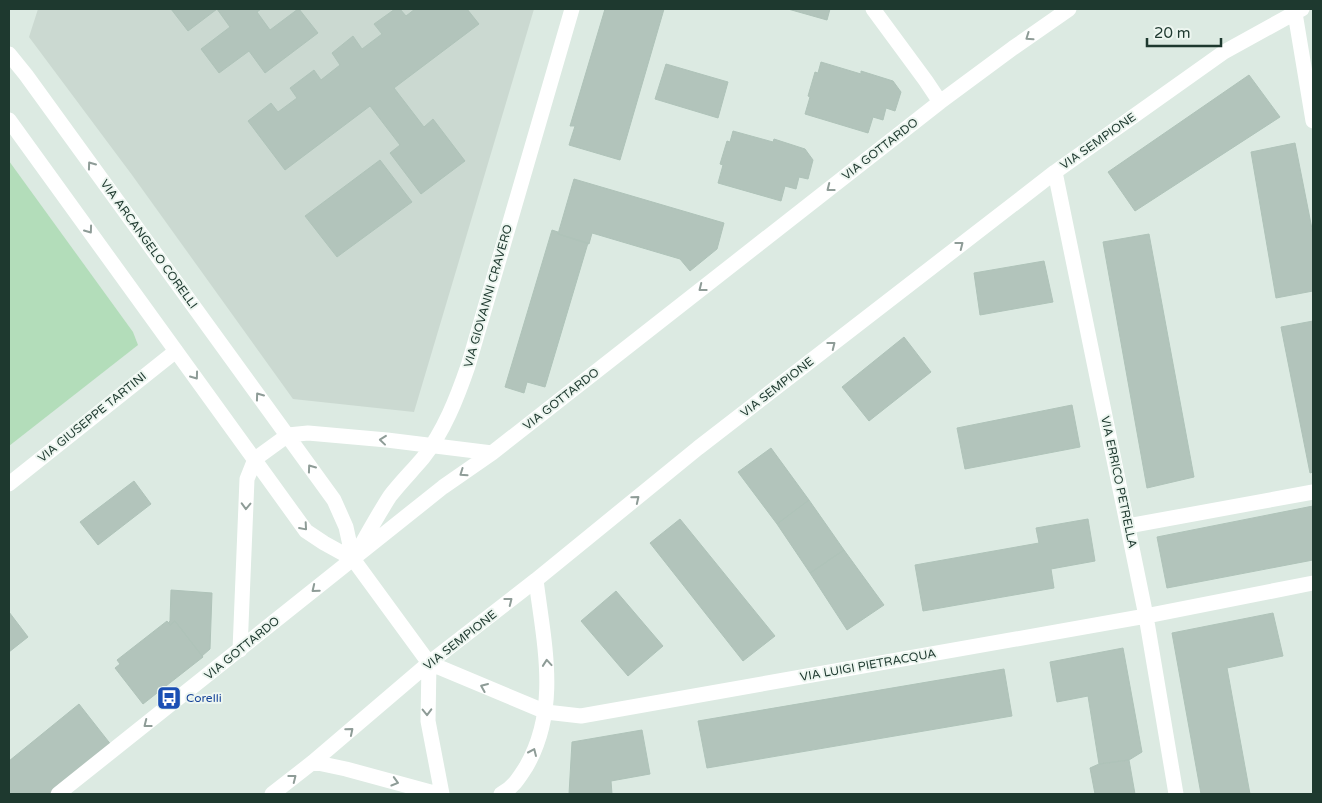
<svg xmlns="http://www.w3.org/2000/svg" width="1322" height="803" font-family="'Varela Round',sans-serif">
	<rect width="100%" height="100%" fill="#dceae2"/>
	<path fill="#cbd9d1" d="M38,9h496l-120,403 -121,-13 -161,-224 -103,-138z"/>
	<path fill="#b3ddba" d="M9,161l124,171 5,13 -129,101z"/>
	<path fill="#b2c4bb" stroke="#afc3b9" d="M171,9h90l-4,3 13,18 28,-21h1l19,24 -53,40 -16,-22 -30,22 -18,-24 29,-22 -13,-18 -29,22z
		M395,9h5l6,7 9,-7h52l12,15 -85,64 30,39 9,-8 32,42 -44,33 -31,-41 10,-8 -30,-39 -85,64 -37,-49 23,-18 7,9 19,-14 -7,-10 24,-18 7,10 19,-15 -8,-12 21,-17 9,13 20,-15 -8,-10z
		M605,9h59l-44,151 -51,-15 6,-19h-5z
		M788,9h42l-3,11z
		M821,62l40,12v-3l32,10 8,11 -6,19 -9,-3 -3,12 -10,-3 -5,16 -63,-19 5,-17 -2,-1 7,-24 3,1z
		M666,64l62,18 -10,36 -63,-19z
		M1249,75l31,42 -145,94 -27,-39z
		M733,131l40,11 1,-3 31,10 8,11 -5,19 -9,-2 -3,12 -11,-3 -4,15 -63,-18 5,-18 -3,-1 7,-23 3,1z
		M1295,143l18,91v57l-37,7 -25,-146z
		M380,160l32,42 -75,55 -32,-41z
		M574,179l150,44 -7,26 -27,22 -10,-12 -88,-26 -3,11 -31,-10z
		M552,230l6,2v2l30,9 -43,144 -18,-5 -3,11 -19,-6z
		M1149,234l45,243 -47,11 -44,-246z
		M1044,261l9,41 -73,13 -6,-42z
		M1313,321v151l-3,1 -29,-146z
		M904,337l27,35 -62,49 -27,-34z
		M1072,405l8,42 -115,22 -8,-41z
		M771,448l38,52 -32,24 -39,-52z
		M134,481l17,23 -53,41 -18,-23z
		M809,500l35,50 -34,23 -33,-49z
		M1313,506v54l-146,28 -10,-51z
		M680,519l95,117 -32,25 -93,-118z
		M1088,519l7,42 -44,8 3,19 -131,23 -8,-46 124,-22 -3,-15z
		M844,550l40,55 -37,25 -37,-57z
		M171,590l41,3 -2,56 -8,7 -27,-35 -5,4 -2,-2 2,-2z
		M616,591l47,55 -35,30 -47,-55z
		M9,612l19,25 -19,15z
		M1273,613l10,43 -56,12 23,126h-49l-29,-161z
		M167,621l3,4 5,-4 28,36 -60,47 -28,-36 5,-4 -3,-4z
		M1123,648l19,104 -13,8 -30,4 -11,-68 -31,6 -7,-40z
		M1004,669l8,47 -305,52 -9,-47z
		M79,704l33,42 -60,48h-43v-33z
		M642,730l8,44 -39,7 1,13h-43l3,-52z
		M1129,760l6,34h-40l-5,-26 9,-4z"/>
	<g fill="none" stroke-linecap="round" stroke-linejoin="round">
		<path stroke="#fff" stroke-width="15" d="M873,9l53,72 14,21
			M1295,13l18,108
			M9,54l17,21 308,425 12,27 7,32 76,104 117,49 35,4 565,-100 167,-33
			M9,120l297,411 18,12 29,16
			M1055,172l91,444 30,178
			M9,484l167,-133
			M1128,526l185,-34
			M359,549c10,-18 20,-36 31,-53 10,-13 22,-25 33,-38 21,-27 34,-60 45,-92l104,-357
			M240,650l7,-171 8,-20 33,-24 20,-2 79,7 105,13
			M429,663l-1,58 14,73
			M313,762l33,7 92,25
			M58,794l385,-307 49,-34 448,-351 73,-54 56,-39
			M272,794l41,-32 116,-99 107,-83 162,-132 357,-276 169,-120 78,-43
			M501,794c12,-6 18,-16 25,-27 34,-59 18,-123 10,-187"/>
	</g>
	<defs><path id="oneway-chevron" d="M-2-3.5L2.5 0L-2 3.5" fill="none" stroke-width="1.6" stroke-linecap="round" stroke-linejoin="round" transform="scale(1.25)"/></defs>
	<g stroke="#8e9c97">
		<use href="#oneway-chevron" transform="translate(1029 37) rotate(145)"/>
		<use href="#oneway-chevron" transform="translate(91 165) rotate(-126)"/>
		<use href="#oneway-chevron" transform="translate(830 188) rotate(142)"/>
		<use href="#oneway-chevron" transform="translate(89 230) rotate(54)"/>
		<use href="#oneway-chevron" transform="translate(960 245) rotate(-38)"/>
		<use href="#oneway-chevron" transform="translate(702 288) rotate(142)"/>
		<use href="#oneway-chevron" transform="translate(832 345) rotate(-38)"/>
		<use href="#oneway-chevron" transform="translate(195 376) rotate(54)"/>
		<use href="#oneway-chevron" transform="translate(259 396) rotate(-126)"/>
		<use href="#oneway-chevron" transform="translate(383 440) rotate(-174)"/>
		<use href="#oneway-chevron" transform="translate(311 468) rotate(-126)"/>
		<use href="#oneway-chevron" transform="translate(463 473) rotate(145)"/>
		<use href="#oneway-chevron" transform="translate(636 499) rotate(-39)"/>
		<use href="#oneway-chevron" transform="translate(246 506) rotate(92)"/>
		<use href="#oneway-chevron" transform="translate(304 527) rotate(49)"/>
		<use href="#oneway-chevron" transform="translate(315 589) rotate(141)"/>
		<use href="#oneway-chevron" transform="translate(509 601) rotate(-38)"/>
		<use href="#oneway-chevron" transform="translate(547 663) rotate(-95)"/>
		<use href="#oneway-chevron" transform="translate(484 687) rotate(-157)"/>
		<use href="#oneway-chevron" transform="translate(427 712) rotate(89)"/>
		<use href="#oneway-chevron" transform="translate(147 724) rotate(142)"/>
		<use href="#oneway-chevron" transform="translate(350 731) rotate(-40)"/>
		<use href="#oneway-chevron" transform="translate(533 752) rotate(-66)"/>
		<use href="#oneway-chevron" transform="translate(293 778) rotate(-38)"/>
		<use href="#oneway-chevron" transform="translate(395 782) rotate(16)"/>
	</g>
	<defs>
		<symbol id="bus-square" viewBox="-11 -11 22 22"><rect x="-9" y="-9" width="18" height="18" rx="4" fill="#1a4fb4" stroke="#edf6f0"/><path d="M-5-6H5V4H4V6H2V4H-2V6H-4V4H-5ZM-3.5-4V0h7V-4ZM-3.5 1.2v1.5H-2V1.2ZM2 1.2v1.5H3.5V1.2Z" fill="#fff"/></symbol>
	</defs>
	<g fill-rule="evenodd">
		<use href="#bus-square" x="155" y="684" width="28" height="28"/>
	</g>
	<g text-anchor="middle" stroke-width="4" stroke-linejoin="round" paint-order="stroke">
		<g font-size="12" fill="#1e392f" stroke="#edf6f0">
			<text transform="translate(1098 141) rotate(-35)" y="4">VIA SEMPIONE</text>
			<text transform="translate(880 149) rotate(-38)" y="4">VIA GOTTARDO</text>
			<text transform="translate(149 244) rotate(54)" y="4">VIA ARCANGELO CORELLI</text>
			<text transform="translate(488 296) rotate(-74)" y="4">VIA GIOVANNI CRAVERO</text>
			<text transform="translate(777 387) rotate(-38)" y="4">VIA SEMPIONE</text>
			<text transform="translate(561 399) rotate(-38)" y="4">VIA GOTTARDO</text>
			<text transform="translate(92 417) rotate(-39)" y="4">VIA GIUSEPPE TARTINI</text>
			<text transform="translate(1119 482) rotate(78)" y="4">VIA ERRICO PETRELLA</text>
			<text transform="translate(460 640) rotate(-38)" y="4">VIA SEMPIONE</text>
			<text transform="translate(242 648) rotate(-39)" y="4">VIA GOTTARDO</text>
			<text transform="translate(868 665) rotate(-10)" y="4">VIA LUIGI PIETRACQUA</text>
		</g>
		<g font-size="12" fill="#164399" stroke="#edf6f0" text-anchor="start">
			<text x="186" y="702">Corelli</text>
		</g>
	</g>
	<rect width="1322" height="803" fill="none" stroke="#1e392f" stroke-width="20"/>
	<path d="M1147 38v8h74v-8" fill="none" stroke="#1e392f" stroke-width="2.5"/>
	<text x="1154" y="38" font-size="15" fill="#1e392f" stroke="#edf6f0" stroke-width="4" paint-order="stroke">20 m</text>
</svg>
